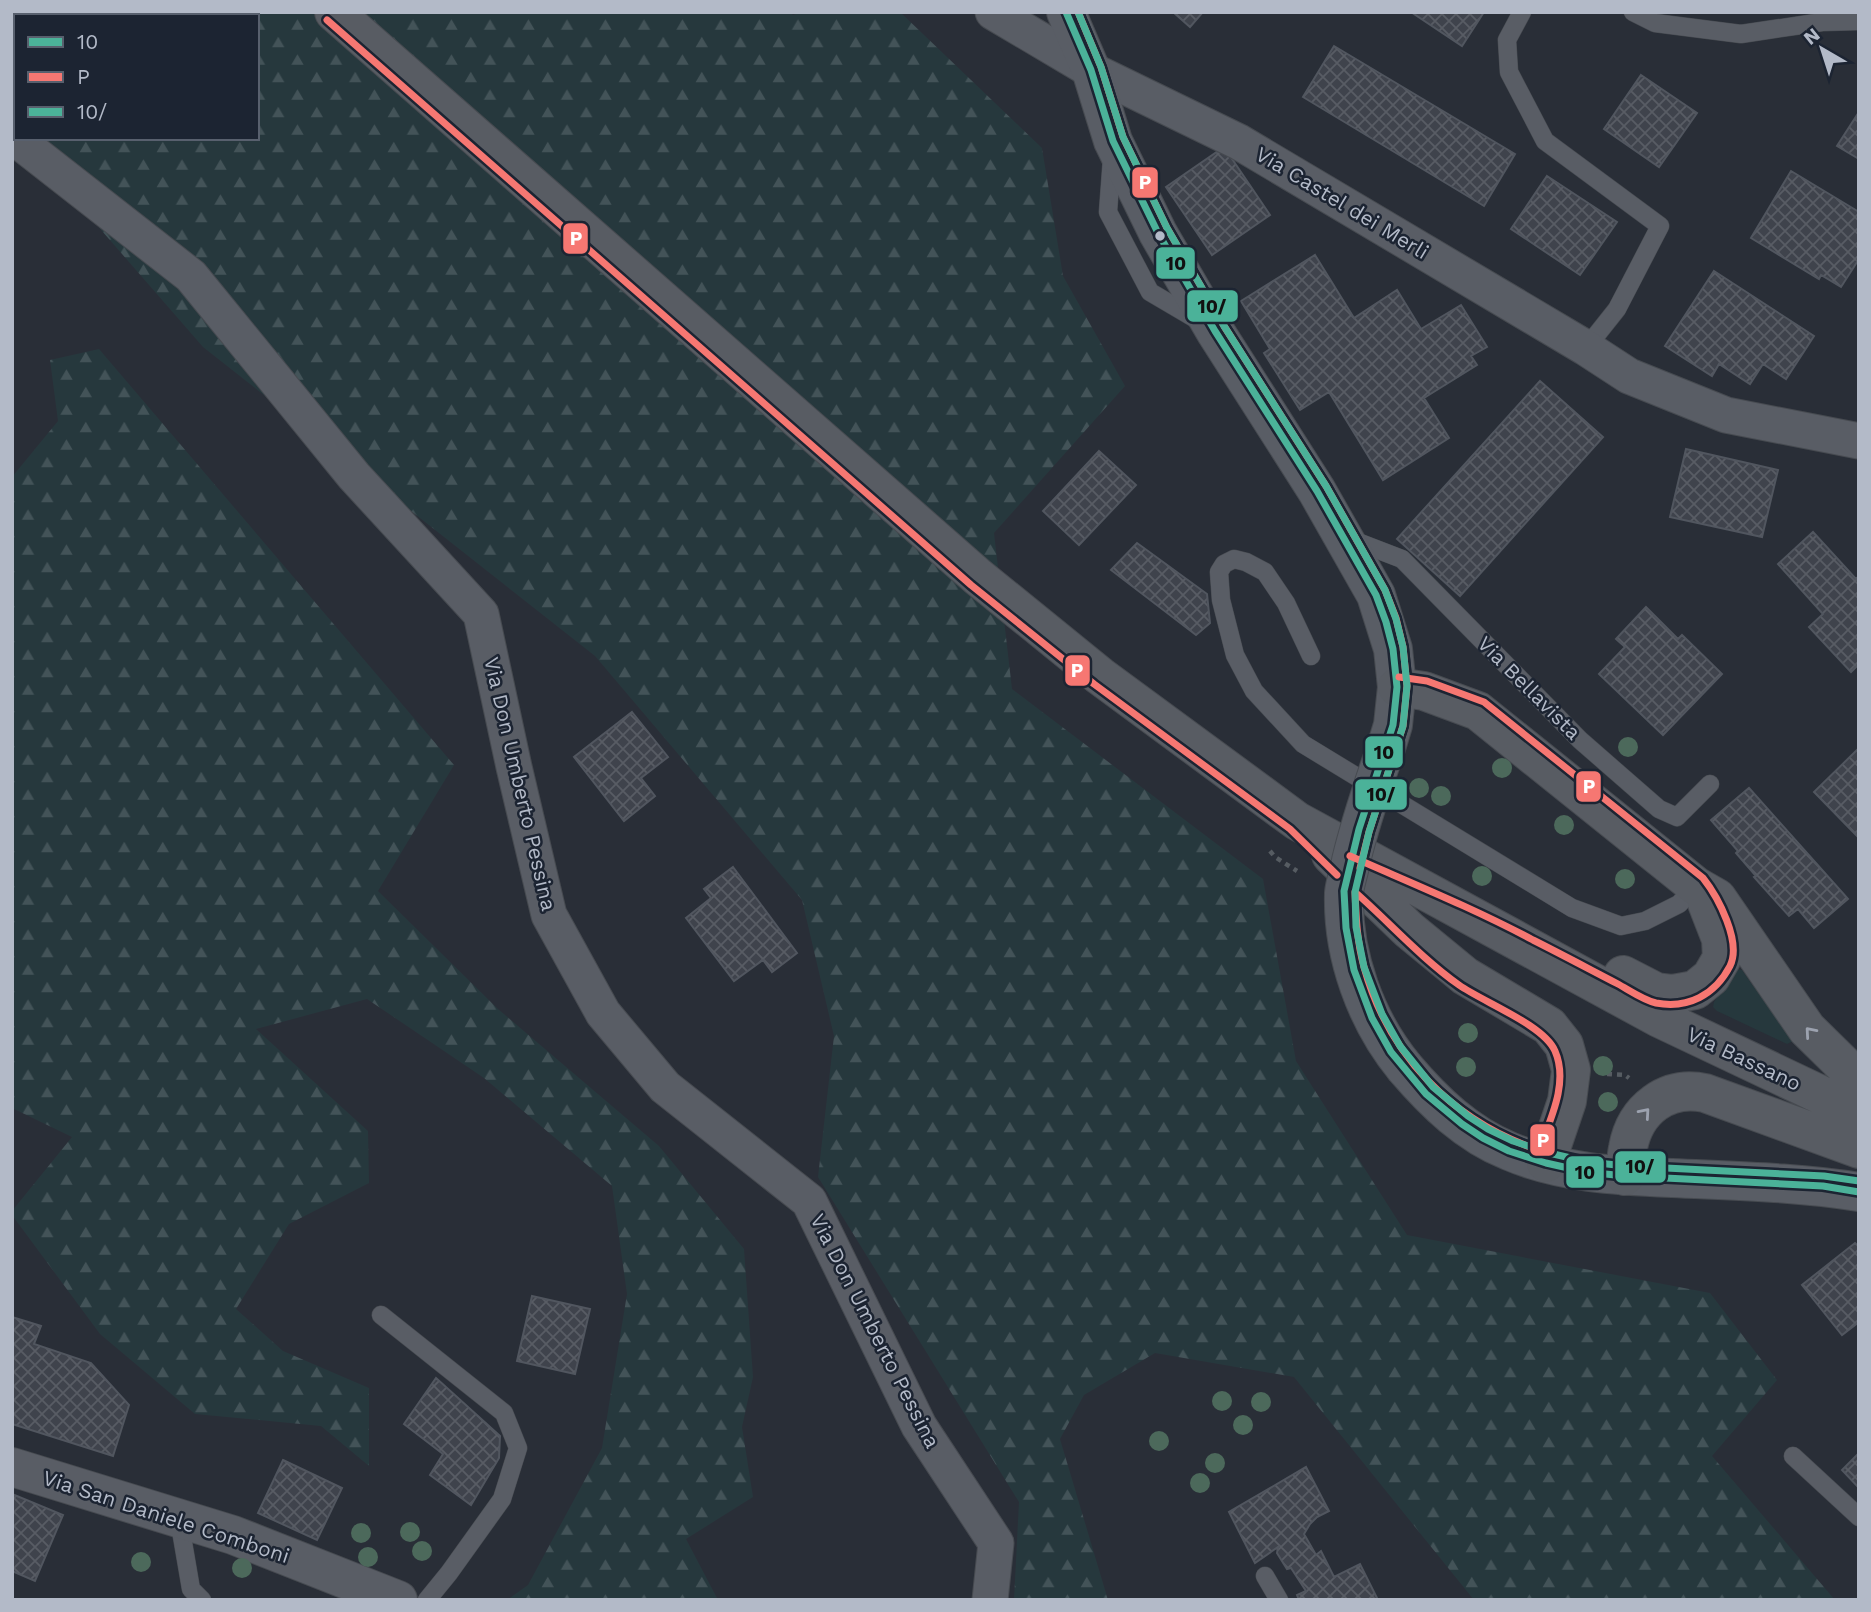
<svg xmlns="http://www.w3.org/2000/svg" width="1871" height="1612" font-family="'Work Sans',sans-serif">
	<defs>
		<pattern id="forest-firs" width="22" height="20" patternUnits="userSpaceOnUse" patternTransform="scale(1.75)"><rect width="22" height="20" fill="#26383d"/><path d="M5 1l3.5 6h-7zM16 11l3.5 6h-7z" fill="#435358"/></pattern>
		<pattern id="building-cross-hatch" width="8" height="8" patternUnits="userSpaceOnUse" patternTransform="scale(1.75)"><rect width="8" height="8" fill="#3f434c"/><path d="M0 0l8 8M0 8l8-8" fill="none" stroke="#585c64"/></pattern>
	</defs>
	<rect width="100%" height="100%" fill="#292e37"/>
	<path fill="#26383d" d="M1737,969l5,1c16,24 35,47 51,71l-6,3 -70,-33 -4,-4 1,-5 20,-31z"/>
	<path fill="url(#forest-firs)" d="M12,12h778l3,3 8,-3h99l142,136 21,128 62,110 -131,147 18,156 251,190 33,182 111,174 303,58 67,87 -65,76 123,144h-361l-180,-223 -139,-24 -71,42 -24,44 48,161h-94l5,-98 -201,-325 16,-141 -32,-136 -207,-244 -392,-309 -182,-209h236v-122h-241v116l-4,-4z
		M99,349l355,416 -76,126 120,118 161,137 85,103 9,128 -11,50 11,70 -67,42 32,61h-211l21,-15 74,-137 25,-154 -15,-108 -128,-108 -117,-79 -111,30 112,102 1,52 -80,41 -53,85 47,42 86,37v78l-48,-40 -126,-12 -95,-80 -88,-119v-4l60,-74 -60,-29v-631l46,-56 -8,-61z"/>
	<path fill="url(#building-cross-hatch)" stroke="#51565f" stroke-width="2" d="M1173,12h30l-13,15z
		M1411,12h73l-22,34z
		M1334,46l181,108 -31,52 -181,-109z
		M1641,75l56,38 -38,54 -55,-38z
		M1859,112v47l-22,-13z
		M1224,147l46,68 -58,40 -46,-68z
		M1791,171l68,41v47l-18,28 -20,-12 -2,4 -68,-41z
		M1547,176l70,46 -37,53 -69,-46z
		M1315,255l39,63 43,-28 24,39 40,-24 26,42 -16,9 6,9 -53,33 25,40 -66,42 -54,-88 -29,18 -36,-57 6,-4 -29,-48z
		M1714,271l100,65 -28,43 -23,-15 -13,20 -31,-20 -7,12 -47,-30z
		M1540,381l63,56 -143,159 -63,-57z
		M1686,449l92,21 -16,67 -92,-20z
		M1099,451l37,34 -57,60 -36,-34z
		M1813,532l43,47 3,-3v88l-8,8 -42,-45 14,-13 -45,-50z
		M1137,543l70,51 3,29 -14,12 -85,-65z
		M1646,607l32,32 4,-4 40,39 -59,61 -64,-61 26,-27 -9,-8z
		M632,712l36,45 -27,21 14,18 -31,25 -50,-64z
		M1857,750l2,2v86l-45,-46z
		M1749,788l99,111 -34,29 -16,-19 -9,7 -35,-39 2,-1 -20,-23 2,-2 -27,-31z
		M733,867l64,86 -25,19 -9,-12 -29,21 -48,-63 25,-20 -7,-9z
		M1855,1243l4,4v75l-17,13 -40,-50z
		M532,1296l58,13 -15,65 -58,-13z
		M12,1317l29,9 -7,18 57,19 38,42 -16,51 -101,-32z
		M436,1378l64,58 -1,22 -28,47 -41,-30 13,-21 -39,-30z
		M1859,1453v35l-17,-18z
		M283,1460l59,28 -25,52 -59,-27z
		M1306,1467l23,44 -12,6 -7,7 -6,10 12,21 5,-4 13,26 26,-13 18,36h-79l-2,-5 9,-4 -15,-23 -4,1 -10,-16 1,-6 -23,16 -26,-51z
		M12,1494l51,21 -28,66 -23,-10z"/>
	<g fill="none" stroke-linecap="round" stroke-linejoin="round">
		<defs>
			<path id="service" d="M1522,12l-15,28 2,32 36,69 115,85 -43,83 -31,39
				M1633,12l22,11 86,11 81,-12 37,-1
				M1112,158l-4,54 42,80 51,30
				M1350,539l52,20 178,181 79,69 18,8 33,-33
				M1311,656l-25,-53 -21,-31 -19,-10 -12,-3 -10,5 -5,8 2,28 14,55 19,36 49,53 269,164 49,18 24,-5 34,-17 17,-18
				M381,1315l123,98 14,35 -16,51 -53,74 -22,27
				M1793,1456l66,61
				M179,1519l12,70 11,11
				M1265,1576l14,24"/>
			<path id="minor" d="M993,12l98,58 148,72 347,206 43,28 97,39 133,26
				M12,136l179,140 163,200 127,138 33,153 35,148 54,98 62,74 144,114 110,225 77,117 -6,57"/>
			<path id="tertiary" d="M1066,12l25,58 22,71 45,92 57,98 102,160 59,104 17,54 4,38 -4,38 -7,23
				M1405,1068c29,34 62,66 104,83 51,22 108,25 163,27 62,3 125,4 187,14
				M12,1467l221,68 165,65"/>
			<path id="secondary" d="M334,12l644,565 122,99 197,145 362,197 200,95
				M1397,687l27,4 54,20 218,175 21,12 90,131 52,51
				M1331,855l78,75 56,46 84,50 15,19 7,25 -4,31 -21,62
				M1623,975l33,17 17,2 22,-4 16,-13 11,-19 -1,-19 -14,-36
				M1625,1176c1,-9 1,-19 3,-28 7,-39 39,-63 77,-55l154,56"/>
		</defs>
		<use href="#service" stroke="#474b51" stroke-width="19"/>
		<use href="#minor" stroke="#474b51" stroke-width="37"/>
		<use href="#tertiary" stroke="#474b51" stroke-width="40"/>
		<use href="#secondary" stroke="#474b51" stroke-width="40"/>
		<path stroke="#565c62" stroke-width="4.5" stroke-dasharray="5 5" stroke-linecap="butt" d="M1270,851l5,6 22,14
			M1607,1074l18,1 4,3"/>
		<use href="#service" stroke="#595d65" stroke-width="18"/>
		<use href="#minor" stroke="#595d65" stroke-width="35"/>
		<use href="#tertiary" stroke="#595d65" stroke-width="38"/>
		<use href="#secondary" stroke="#585c63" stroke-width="38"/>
		<defs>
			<path id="tertiary-bridge" d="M1386,748c-13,37 -26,75 -35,113 -2,11 -6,22 -7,32 -2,62 22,128 61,175"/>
		</defs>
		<use href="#tertiary-bridge" stroke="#474b51" stroke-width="40" stroke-linecap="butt"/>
		<use href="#tertiary-bridge" stroke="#595d65" stroke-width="38"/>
		<defs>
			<path id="bus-1" d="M1066,12l25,58 22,71 45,92 57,98 102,160 59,104 10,27 7,27 4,38 -4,38 -34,104 -15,62 2,37 8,42 18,48 19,34 35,42 36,30 21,14 26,13 37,12 40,9 39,4 198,10 36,6"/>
			<path id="bus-2" d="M1078,12l23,55 22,70 44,91 57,98 102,160 59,104 11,28 7,29 4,39 -4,40 -34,106 -9,36
				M327,20l644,565 123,99 196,145 47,46
				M1350,856c61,27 123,52 183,84 28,14 56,29 85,44 11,6 25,16 38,19 32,6 59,-8 74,-37 12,-24 -12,-69 -27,-88l-219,-176 -57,-21 -28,-4
				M1355,892c34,30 66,66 104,93 24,17 85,40 96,66 14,32 -5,69 -16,99 -86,-28 -151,-95 -175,-183 -7,-25 -8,-50 -9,-75z"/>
			<path id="bus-3" d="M1078,12l23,55 22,70 44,91 57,98 102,160 59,104 11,29 7,28 4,39 -4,40 -34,106 -14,60 1,35 8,40 18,47 18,32 33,41 35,29 20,13 25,12 36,12 39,9 38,4 198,10 35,5"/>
		</defs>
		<use href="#bus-1" stroke="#1c2432" stroke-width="12"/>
		<use href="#bus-2" stroke="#1c2432" stroke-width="12"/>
		<use href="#bus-3" stroke="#1c2432" stroke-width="12"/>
		<use href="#bus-1" stroke="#4bb299" stroke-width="7"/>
		<use href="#bus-2" stroke="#f67772" stroke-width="7"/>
		<use href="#bus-3" stroke="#4bb299" stroke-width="7"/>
	</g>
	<g fill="#4c695b">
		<circle cx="1628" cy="747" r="10"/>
		<circle cx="1502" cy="768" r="10"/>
		<circle cx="1419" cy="788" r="10"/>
		<circle cx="1441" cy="796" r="10"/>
		<circle cx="1564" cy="825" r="10"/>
		<circle cx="1482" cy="876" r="10"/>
		<circle cx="1625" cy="879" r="10"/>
		<circle cx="1468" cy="1033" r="10"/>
		<circle cx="1603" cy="1066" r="10"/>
		<circle cx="1466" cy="1067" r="10"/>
		<circle cx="1608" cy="1102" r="10"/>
		<circle cx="1222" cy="1401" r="10"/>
		<circle cx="1261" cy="1402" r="10"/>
		<circle cx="1243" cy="1425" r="10"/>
		<circle cx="1159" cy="1441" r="10"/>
		<circle cx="1215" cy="1463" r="10"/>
		<circle cx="1200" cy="1483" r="10"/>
		<circle cx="410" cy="1532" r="10"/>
		<circle cx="361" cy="1533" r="10"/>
		<circle cx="422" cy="1551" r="10"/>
		<circle cx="368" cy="1557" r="10"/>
		<circle cx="141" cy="1562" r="10"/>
		<circle cx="242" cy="1568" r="10"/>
	</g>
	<defs><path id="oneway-chevron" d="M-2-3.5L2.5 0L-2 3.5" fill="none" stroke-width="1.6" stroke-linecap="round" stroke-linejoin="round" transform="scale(1.75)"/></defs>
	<g stroke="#9ca2af">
		<use href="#oneway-chevron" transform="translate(1810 1032) rotate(-131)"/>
		<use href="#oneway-chevron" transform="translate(1645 1113) rotate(-49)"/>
	</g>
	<circle fill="#b3bac8" stroke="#1c2432" stroke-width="2.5" cx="1160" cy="236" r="6"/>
	<g text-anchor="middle" stroke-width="5" stroke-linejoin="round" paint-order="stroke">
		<g font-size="21" fill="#b3bac8" stroke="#1c2432">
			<text transform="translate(1342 203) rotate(31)" y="7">Via Castel dei Merli</text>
			<text transform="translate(1529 688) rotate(45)" y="7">Via Bellavista</text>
			<text transform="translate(520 784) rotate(77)" y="7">Via Don Umberto Pessina</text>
			<text transform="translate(1744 1059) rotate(25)" y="7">Via Bassano</text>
			<text transform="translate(875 1331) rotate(63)" y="7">Via Don Umberto Pessina</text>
			<text transform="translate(166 1517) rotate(18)" y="7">Via San Daniele Comboni</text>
		</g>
	</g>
	<g stroke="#1c2432" stroke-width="2.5">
		<rect x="1131" y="166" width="28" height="33" rx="7" fill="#f67772"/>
		<rect x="562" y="222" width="27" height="33" rx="7" fill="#f67772"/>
		<rect x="1155" y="246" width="41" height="34" rx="7" fill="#4bb299"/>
		<rect x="1186" y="289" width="53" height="34" rx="7" fill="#4bb299"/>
		<rect x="1064" y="654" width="27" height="33" rx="7" fill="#f67772"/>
		<rect x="1364" y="735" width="40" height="34" rx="7" fill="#4bb299"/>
		<rect x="1575" y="770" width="27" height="33" rx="7" fill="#f67772"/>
		<rect x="1354" y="778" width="54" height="33" rx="7" fill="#4bb299"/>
		<rect x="1529" y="1123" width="27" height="34" rx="7" fill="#f67772"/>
		<rect x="1614" y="1150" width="53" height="34" rx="7" fill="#4bb299"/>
		<rect x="1565" y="1155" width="40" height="34" rx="7" fill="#4bb299"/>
	</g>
	<g font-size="19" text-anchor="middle" font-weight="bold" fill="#fff">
		<text x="1145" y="189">P</text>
		<text x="576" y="245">P</text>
		<text x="1077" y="677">P</text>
		<text x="1589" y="793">P</text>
		<text x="1543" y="1147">P</text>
	</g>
	<g font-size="19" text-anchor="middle" font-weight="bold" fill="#111">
		<text x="1176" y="270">10</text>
		<text x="1212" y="313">10/</text>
		<text x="1384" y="759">10</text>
		<text x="1381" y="801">10/</text>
		<text x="1640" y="1173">10/</text>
		<text x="1585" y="1179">10</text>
	</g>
	<rect width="1871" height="1612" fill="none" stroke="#b3bac8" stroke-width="28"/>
	<rect x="14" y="14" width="245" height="126" fill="#1c2432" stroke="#58606e" stroke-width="2"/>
	<rect x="28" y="37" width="35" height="10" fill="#4bb299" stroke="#58606e" stroke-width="2"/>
	<text x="77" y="49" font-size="21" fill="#b3bac8">10</text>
	<rect x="28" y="72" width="35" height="10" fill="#f67772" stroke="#58606e" stroke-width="2"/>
	<text x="77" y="84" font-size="21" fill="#b3bac8">P</text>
	<rect x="28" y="107" width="35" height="10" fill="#4bb299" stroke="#58606e" stroke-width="2"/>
	<text x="77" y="119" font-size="21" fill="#b3bac8">10/</text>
	<g transform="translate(1822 49) rotate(321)" stroke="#1c2432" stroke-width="5" paint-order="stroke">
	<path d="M0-5L12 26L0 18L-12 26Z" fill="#b3bac8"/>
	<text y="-10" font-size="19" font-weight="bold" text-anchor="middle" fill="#b3bac8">N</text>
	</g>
</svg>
